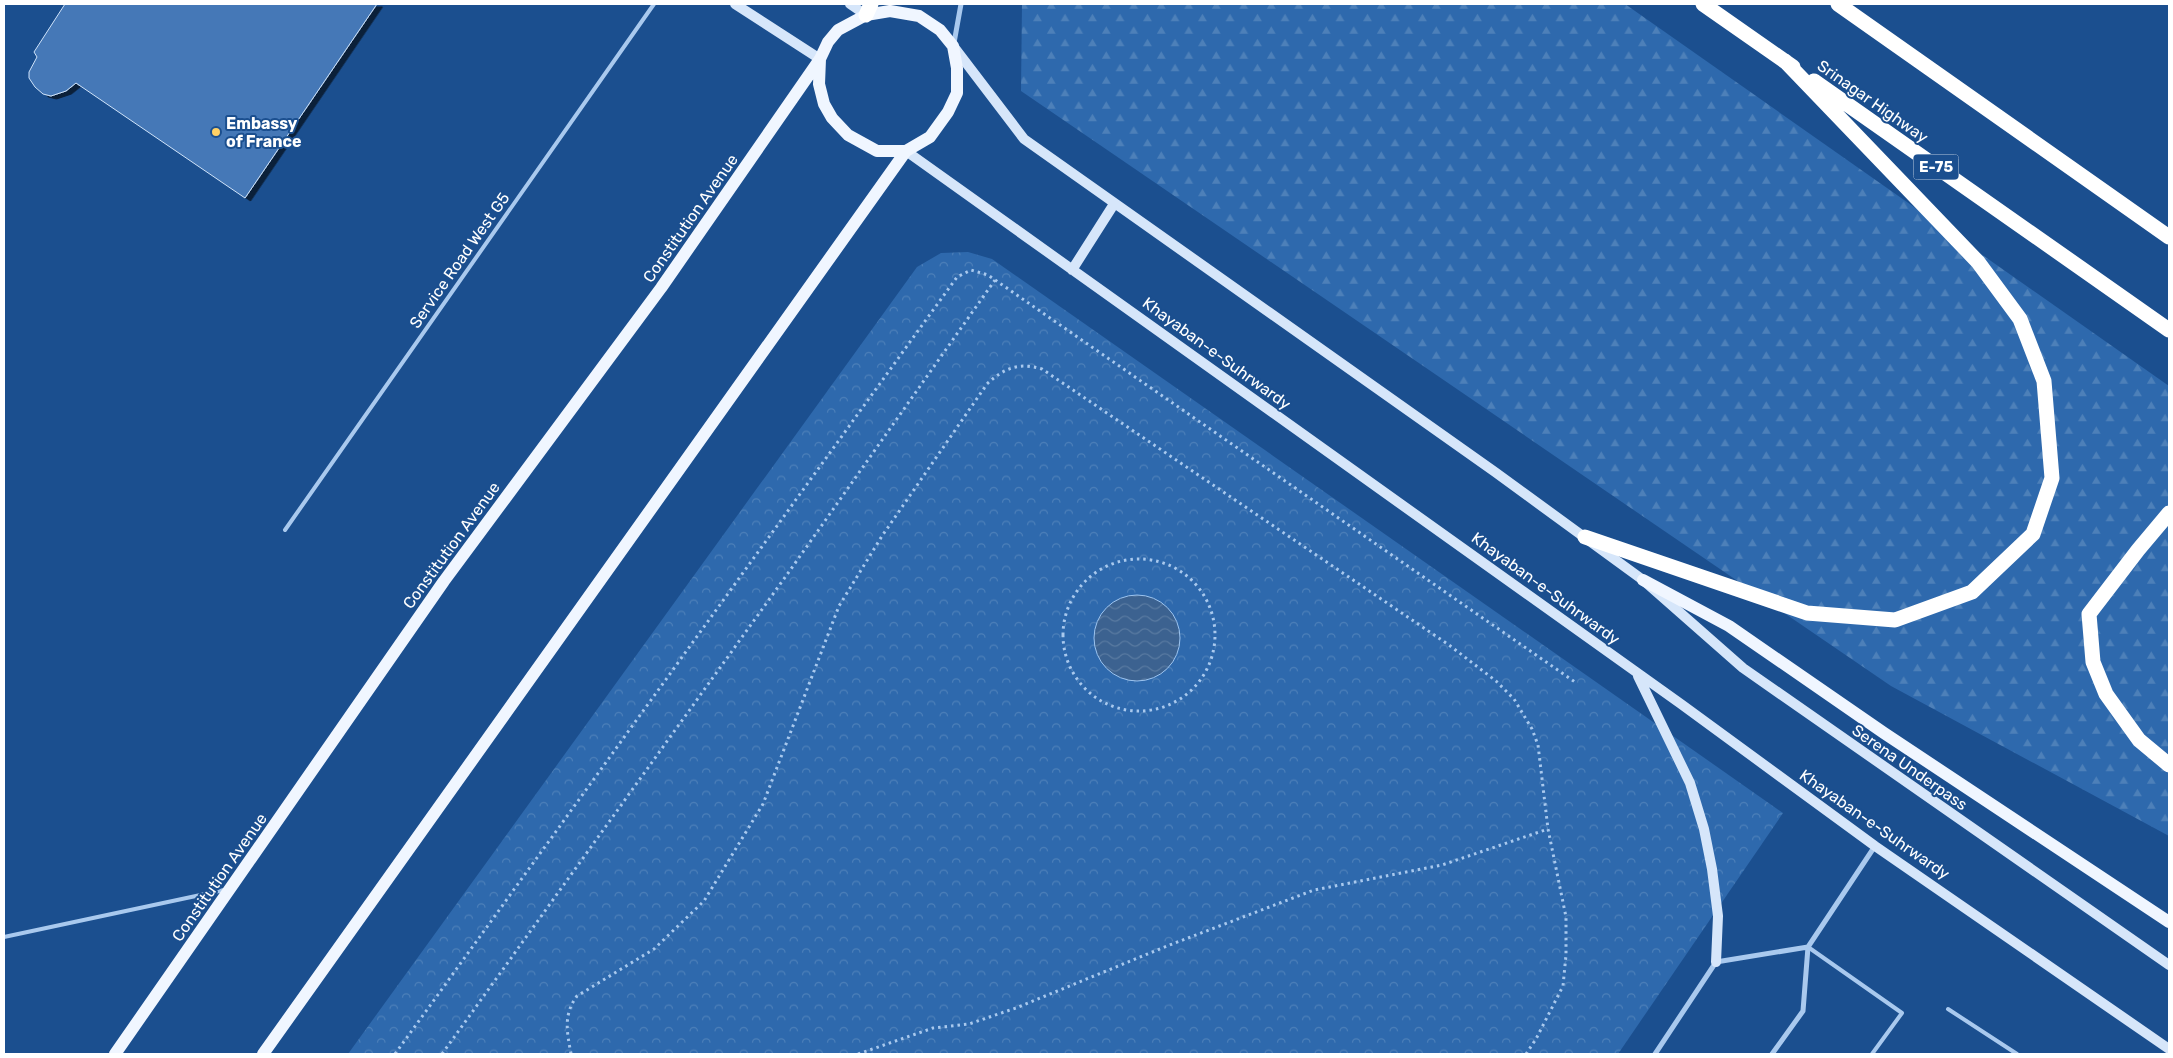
<svg xmlns="http://www.w3.org/2000/svg" width="2173" height="1058" font-family="Rubik,sans-serif">
	<defs>
		<pattern id="forest-firs" width="22" height="20" patternUnits="userSpaceOnUse" patternTransform="scale(1.25)"><rect width="22" height="20" fill="#2e69ad"/><path d="M5 1l3.5 6h-7zM16 11l3.5 6h-7z" fill="#4d80b9"/></pattern>
		<pattern id="park-crowns" width="20" height="18" patternUnits="userSpaceOnUse" patternTransform="scale(1.25)"><rect width="20" height="18" fill="#2e69ad"/><path d="M2 6a3 3 0 1 1 6 0M12 15a3 3 0 1 1 6 0" fill="none" stroke="#4d80b9"/></pattern>
		<pattern id="water-waves" width="16" height="10" patternUnits="userSpaceOnUse" patternTransform="scale(1.25)"><rect width="16" height="10" fill="#3c6290"/><path d="M0 5q4-4 8 0t8 0" fill="none" stroke="#597aa1"/></pattern>
		<filter id="shadow"><feDropShadow dx="5.5" dy="3" stdDeviation="0" flood-color="#0009"/></filter>
	</defs>
	<rect width="100%" height="100%" fill="#1b4f8f"/>
	<path fill="url(#forest-firs)" d="M1022,4h603l544,382v450l-278,-150 -870,-595z"/>
	<path fill="url(#park-crowns)" d="M968,252l24,7 791,554 -165,241h-1270l569,-787 24,-14z"/>
	<path fill="url(#water-waves)" stroke="#9cc4f0" d="M1094 638a43 43 0 1 1 86 0a43 43 0 1 1-86 0Z"/>
	<path fill="#4478b7" stroke="#cfe3fa" filter="url(#shadow)" d="M65,4h312l-132,194 -169,-115 -10,8 -15,5 -8,-2 -8,-7 -6,-9v-6l8,-15 -3,-5z"/>
	<g fill="none" stroke-linecap="round" stroke-linejoin="round">
		<path stroke="#a9c9ee" stroke-width="3" stroke-dasharray="2.5 4" stroke-linecap="butt" d="M1063 635a76 76 0 1 1 152 0a76 76 0 1 1-152 0Z
			M395,1054l562,-777 14,-7 17,5 587,407
			M442,1054l344,-478 209,-296
			M571,1054c-4,-22 -8,-39 6,-58l77,-47 50,-48 59,-97 76,-198 43,-70 105,-152c17,-16 32,-22 55,-15l407,276 47,36 18,18 18,30 6,16 10,84 18,88v38l-3,31 -27,53 -10,15
			M858,1054l75,-26 36,-4 47,-16 151,-62 147,-56 128,-25 106,-36"/>
		<path stroke="#a9c9ee" stroke-width="4" d="M285,530l369,-526
			M4,937l220,-47
			M1808,947l94,66 -30,41
			M1948,1009l69,45"/>
		<path stroke="#a9c9ee" stroke-width="5" d="M954,43l7,-39
			M1655,1054l61,-92 92,-15
			M1772,1054l31,-43 5,-64 67,-101"/>
		<path stroke="#d6e6fa" stroke-width="10" d="M735,4l85,55
			M850,4l16,11
			M954,47l70,92 471,333 148,108 100,88 426,297
			M906,151l775,553 194,142 294,203
			M1072,270l42,-66
			M1638,676l52,107 14,46 8,40 6,47 -2,46"/>
		<path stroke="#f0f6ff" stroke-width="12" d="M890,11l29,5 21,14 13,16 4,22v25l-9,19 -18,25 -24,14h-29l-29,-16 -16,-17 -8,-14 -5,-20 1,-25 8,-17 10,-12 28,-15z
			M1643,580l86,46 155,107 285,189
			M115,1054l329,-473 217,-293 159,-229
			M263,1054l643,-903"/>
		<path stroke="#fff" stroke-width="15" d="M1703,4l90,63
			M1838,4l331,233
			M866,15l5,-11
			M1814,81l355,249
			M2169,513l-31,37 -49,64 4,48 13,32 33,46 30,25
			M1585,537l222,76 88,7 77,-28 61,-58 19,-56 -8,-97 -24,-62 -42,-57 -193,-201"/>
	</g>
	<circle fill="#ffd166" stroke="#1b4f8f" stroke-width="2" cx="216" cy="132" r="5"/>
	<g text-anchor="middle" stroke-width="4" stroke-linejoin="round" paint-order="stroke">
		<rect fill="#1b4f8f" stroke="#bbcadd" stroke-width="1" x="1913.5" y="154.5" width="45" height="25" rx="4"/>
		<g font-size="15" font-weight="bold" fill="#fff">
			<text x="1936" y="172">E-75</text>
		</g>
		<g font-size="16" fill="#fff" stroke="#1b4f8f">
			<text transform="translate(1873 101) rotate(35)" y="6">Srinagar Highway</text>
			<text transform="translate(690 218) rotate(-55)" y="6">Constitution Avenue</text>
			<text transform="translate(459 260) rotate(-55)" y="6">Service Road West G5</text>
			<text transform="translate(1217 353) rotate(36)" y="6">Khayaban-e-Suhrwardy</text>
			<text transform="translate(451 545) rotate(-54)" y="6">Constitution Avenue</text>
			<text transform="translate(1546 588) rotate(36)" y="6">Khayaban-e-Suhrwardy</text>
			<text transform="translate(1910 767) rotate(35)" y="6">Serena Underpass</text>
			<text transform="translate(1875 824) rotate(35)" y="6">Khayaban-e-Suhrwardy</text>
			<text transform="translate(219 877) rotate(-55)" y="6">Constitution Avenue</text>
		</g>
		<g font-size="16" font-weight="bold" fill="#fff" stroke="#1b4f8f" text-anchor="start">
			<text x="226" y="129">Embassy<tspan x="226" dy="18">of France</tspan></text>
		</g>
	</g>
	<rect width="2173" height="1058" fill="none" stroke="#ffffff" stroke-width="10"/>
</svg>
